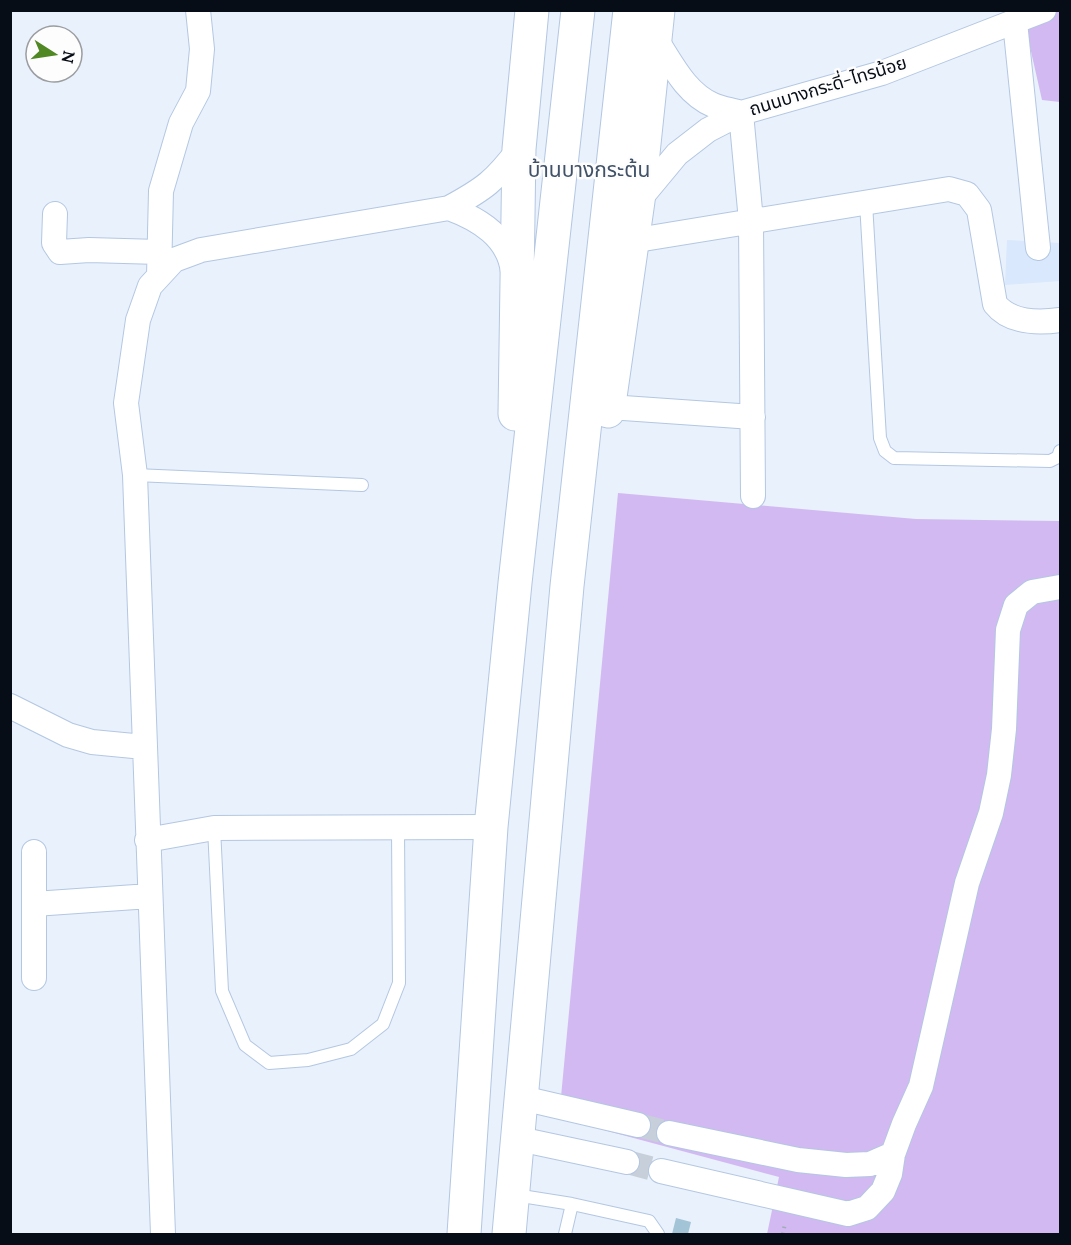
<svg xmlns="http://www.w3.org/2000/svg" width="1071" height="1245" font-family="Lora,'Noto Sans Thai',serif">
	<rect width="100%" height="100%" fill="#e9f1fc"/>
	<path fill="#d9e8fc" d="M1007,240l53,3v38l-55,4z"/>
	<path fill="#d3b9f2" d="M1055,11h5v91l-18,-2 -17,-75z
		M618,493l298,26 144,2v713h-293l12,-57 -220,-59z"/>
	<path fill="#a2c4d6" d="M676,1218l15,4 -3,12h-16z"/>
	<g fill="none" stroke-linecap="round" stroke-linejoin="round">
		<path stroke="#c7cfda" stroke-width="24" stroke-dasharray="24 12" stroke-linecap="butt" d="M638,1125l31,8
			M627,1162l34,9"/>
		<defs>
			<path id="lane" d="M866,203l14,235 5,13 9,7 156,3 8,-4 2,-6
				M135,475l227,10
				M214,828l8,163 23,54 24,18 39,-3 43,-11 32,-25 16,-41 -1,-156
				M515,1195l57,9 77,17 9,13
				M565,1234l7,-30"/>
			<path id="street" d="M1015,22l23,226
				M655,38c16,24 30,55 58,67 9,4 19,5 28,8
				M741,113l10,108 2,275
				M638,201l39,-47 31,-24 33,-17 141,-40 162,-63
				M449,208c30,11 60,29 64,64
				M55,214l-1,29 6,9 29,-2 70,2
				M631,241l318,-52 18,5 12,16 16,94c15,19 43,19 65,16
				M159,276l2,-85 20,-68 17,-32 4,-42 -4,-39
				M609,407l144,10
				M10,706l58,29 24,7 52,5
				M147,840l67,-12 277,-1
				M34,852v126
				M34,904l116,-8
				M522,1098l116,27
				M669,1133l129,27 48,5 24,-1 23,-10
				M519,1139l108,23
				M661,1171l187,43 19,-6 16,-17 7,-17 3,-20 11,-30 17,-38 46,-203 24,-70 8,-38 5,-46 4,-99 8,-25 16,-13 28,-5
				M163,1234l-28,-759 -9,-72 12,-83 12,-34 24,-26 27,-10 248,-42c35,-19 46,-27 70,-59"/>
			<path id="primary" d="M608,411l30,-210 20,-191
				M515,414l4,-265 13,-139
				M464,1234l27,-407 24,-244 63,-573
				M509,1234l58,-648 63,-576"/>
		</defs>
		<use href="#lane" stroke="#b3c7e2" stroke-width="14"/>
		<use href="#street" stroke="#b3c7e2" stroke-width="26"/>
		<use href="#primary" stroke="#b3c7e2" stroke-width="35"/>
		<path stroke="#a3abb5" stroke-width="4" stroke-dasharray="1.5 4.5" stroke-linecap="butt" d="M783,1234l2,-11"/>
		<use href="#lane" stroke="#fff" stroke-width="12"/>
		<use href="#street" stroke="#fff" stroke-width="24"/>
		<use href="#primary" stroke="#fff" stroke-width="33"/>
	</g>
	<g text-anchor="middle" stroke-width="5" stroke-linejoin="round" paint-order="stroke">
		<g font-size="18" fill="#070d16" stroke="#fdfdfd">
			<text transform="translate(828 86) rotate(-17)" y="6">ถนนบางกระดี่-ไทรน้อย</text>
		</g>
		<g font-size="21" fill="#405168" stroke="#fdfdfd">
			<text x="589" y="177">บ้านบางกระต้น</text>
		</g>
	</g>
	<rect width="1071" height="1245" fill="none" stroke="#070d16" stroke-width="24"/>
	<g transform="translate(54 54) rotate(102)"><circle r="28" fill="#fdfdfd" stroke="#9b9da1" stroke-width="1.5"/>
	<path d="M0-4.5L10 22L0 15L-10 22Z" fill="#508823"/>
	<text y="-9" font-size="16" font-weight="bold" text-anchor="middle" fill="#070d16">N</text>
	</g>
</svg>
